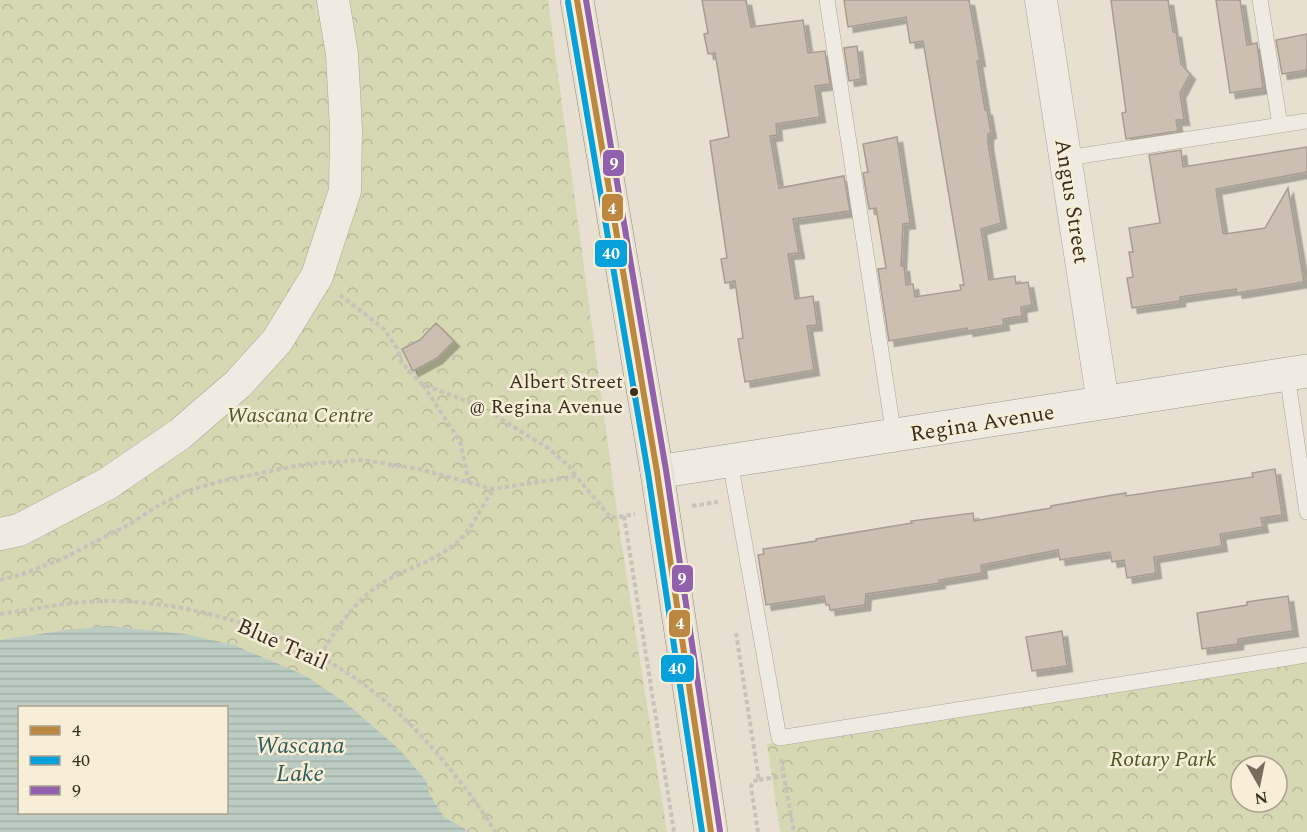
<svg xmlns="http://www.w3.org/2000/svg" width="1307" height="832" font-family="Spectral,serif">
	<defs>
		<pattern id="forest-crowns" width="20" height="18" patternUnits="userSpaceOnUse" patternTransform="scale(1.5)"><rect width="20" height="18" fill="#d6d7b3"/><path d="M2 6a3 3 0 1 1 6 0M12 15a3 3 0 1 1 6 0" fill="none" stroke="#b9b99a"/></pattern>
		<pattern id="water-rules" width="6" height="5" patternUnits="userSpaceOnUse" patternTransform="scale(1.5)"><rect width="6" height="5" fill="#bcccc2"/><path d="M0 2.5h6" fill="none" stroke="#a2b0a6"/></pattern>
		<filter id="shadow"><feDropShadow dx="5.5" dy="5.5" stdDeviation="0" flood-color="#0004"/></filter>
	</defs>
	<rect width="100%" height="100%" fill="#e7e0d1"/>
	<path fill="url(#forest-crowns)" fill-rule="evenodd" d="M0,0h548l72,534 47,298h-667zM20,708h206v104h-206z
		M1307,653v179h-527l-13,-88 530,-80zM1241,766h36v36h-36z"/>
	<path fill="url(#water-rules)" fill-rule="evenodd" d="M108,626l77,8 49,11 72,31 40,27 54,47 27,32 2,11 15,24 21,12 2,3h-467v-192l67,-10zM20,708h206v104h-206z"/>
	<path fill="#cbbfb2" stroke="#a89c90" stroke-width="1.5" filter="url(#shadow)" d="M702,0h44l5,27 52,-7 5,33 17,-2 5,33 -15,2 5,31 -44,7 1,11 -7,1 9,52 65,-12 6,35 -57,8 6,34 -11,1 7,45 18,-3 4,29 -10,1 7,44 -69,12 -7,-43 5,-1 -8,-57 -10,2 -4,-24 6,-1 -17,-117 19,-4 -14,-84 -7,1 -4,-20 4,-1z
		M844,0h125l11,61h-3l8,49h2l4,23 -3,1v9l13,80 -20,6 8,51 26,-4 1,8 12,-2 4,23 -11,2 1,9 -19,3 1,6 -36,6 -1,-3 -78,13 -11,-72 8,-1 -10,-60 -7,1 -6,-36 5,-1 -5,-28 34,-7 13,86 -7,1 -2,42h3l2,19 7,-1 2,13 46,-7 -1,-5h4l-41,-244 -13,2 -4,-26 -58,10z
		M1111,0h57l5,32h3l5,32 9,10 -10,19 4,27h-8l2,11 -52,8 -4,-26 4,-1z
		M1216,0h24l7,45 10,-2 6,45 -33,5z
		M1307,34v36l-25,4 -6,-34z
		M857,46l4,33 -12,2 -5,-33z
		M1307,147v25l-91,17 7,44 2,1 40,-6 23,-40 16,94 -67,11 -1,-4 -56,8v4l-48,7 -5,-30 6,-1 -4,-25h4l-4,-24 31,-5 -11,-68 32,-5 2,17z
		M436,323l18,18 -17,17 -24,13 -11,-22 18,-9z
		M1275,469l7,46 -21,3 2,9 -43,7 2,12 -68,11 2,16 -29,5 -3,-18 -12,2 -2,-10 -50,8 -2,-10 -77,15 1,8 -43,7 1,3 -74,11 -1,11 -35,5 -1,-5h-3l-2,-9 -58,9 -8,-50 6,-1 -1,-5 53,-8v-2l96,-16 -1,-2 62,-8 1,8 77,-13v-2l56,-10 19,-3v3l127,-19 -1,-4z
		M1288,596l5,35 -55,8v5l-36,5 -5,-36 50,-8v-3z
		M1062,631l5,35 -35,5 -6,-34z"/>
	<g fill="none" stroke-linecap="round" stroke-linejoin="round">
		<defs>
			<path id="lane" d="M827,0l67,436
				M1260,0l20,125
				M1067,158l240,-37
				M1287,374l20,138
				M730,461l49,277 528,-83"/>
			<path id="street" d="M1041,0l62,403
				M0,534l19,-4 88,-46 73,-50 58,-50 39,-43 40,-65 28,-85 1,-62 -4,-75 -9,-54"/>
			<path id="secondary" d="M657,472l650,-101"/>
			<path id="primary" d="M577,0l80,472 54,360"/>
		</defs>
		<use href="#lane" stroke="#ada599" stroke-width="16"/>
		<use href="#street" stroke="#ada599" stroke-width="33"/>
		<use href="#secondary" stroke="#9c958a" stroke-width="34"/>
		<use href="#primary" stroke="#928b80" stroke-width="34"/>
		<path stroke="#c8c2b9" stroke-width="4" stroke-dasharray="4.5 3" stroke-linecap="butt" d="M340,295l43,33 14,20 5,15 20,21 65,25 22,15 39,24 21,18 7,10
			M423,385l37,56 9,43
			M692,506l26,-4
			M624,516l50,316
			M0,580l20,-5 42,-16 68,-35 26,-17 31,-16 34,-10 85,-17 57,-4 56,9 74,20 83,-13 35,42 24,-4
			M0,614c36,-5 72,-13 108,-13 93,0 202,37 273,97 44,36 84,87 115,134
			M736,633l23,147 -6,1 -2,6 7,45
			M320,656c15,-25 31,-50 55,-68 28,-21 67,-26 91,-55 10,-13 18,-30 27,-44
			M781,759l13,73
			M759,780l24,-4"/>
		<use href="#lane" stroke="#efebe3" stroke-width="15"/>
		<use href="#street" stroke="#efebe3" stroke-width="32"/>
		<use href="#secondary" stroke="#efebe3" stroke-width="33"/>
		<use href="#primary" stroke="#e6e1d4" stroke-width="33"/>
		<defs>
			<path id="bus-1" d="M577,0l80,472 54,360"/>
			<path id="bus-2" d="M568,2l80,471 54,359"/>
			<path id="bus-3" d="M586,0l80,470 54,361"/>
		</defs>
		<use href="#bus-1" stroke="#f7eed8" stroke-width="10"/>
		<use href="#bus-2" stroke="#f7eed8" stroke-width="10"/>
		<use href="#bus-3" stroke="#f7eed8" stroke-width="10"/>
		<use href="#bus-1" stroke="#bc8841" stroke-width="6"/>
		<use href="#bus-2" stroke="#06a1da" stroke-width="6"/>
		<use href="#bus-3" stroke="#9161ad" stroke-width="6"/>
	</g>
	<circle fill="#3d2e20" stroke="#f7eed8" stroke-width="2" cx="634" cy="392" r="5"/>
	<g text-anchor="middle" stroke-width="5" stroke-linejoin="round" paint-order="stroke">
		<g font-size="20" fill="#3d2e20" stroke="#f7eed8" text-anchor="end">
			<text x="623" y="388">Albert Street<tspan x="623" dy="25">@ Regina Avenue</tspan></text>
		</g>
		<g font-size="22" fill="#3d2e20" stroke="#f7eed8">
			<text transform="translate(1073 201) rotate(81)" y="8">Angus Street</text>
			<text transform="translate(982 422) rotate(-9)" y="8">Regina Avenue</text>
			<text transform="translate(283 643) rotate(24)" y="8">Blue Trail</text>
		</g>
		<g font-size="22" font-style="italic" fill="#4d5a26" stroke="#f7eed8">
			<text x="300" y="422">Wascana Centre</text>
			<text x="1163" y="766">Rotary Park</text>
		</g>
		<g font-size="24" font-style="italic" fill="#2f5d5a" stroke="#f7eed8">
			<text x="300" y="753">Wascana<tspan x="300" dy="28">Lake</tspan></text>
		</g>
	</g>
	<g stroke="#f7eed8" stroke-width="2">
		<rect x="602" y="149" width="23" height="28" rx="6" fill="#9161ad"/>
		<rect x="601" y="193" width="23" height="29" rx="6" fill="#bc8841"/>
		<rect x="594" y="239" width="34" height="29" rx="6" fill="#06a1da"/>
		<rect x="671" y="564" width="23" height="29" rx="6" fill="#9161ad"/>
		<rect x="668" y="609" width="23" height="29" rx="6" fill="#bc8841"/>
		<rect x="660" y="654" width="35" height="29" rx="6" fill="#06a1da"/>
	</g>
	<g font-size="16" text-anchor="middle" font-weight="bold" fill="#fff">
		<text x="614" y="169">9</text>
		<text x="612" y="214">4</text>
		<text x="611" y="259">40</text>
		<text x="682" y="584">9</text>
		<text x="680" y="629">4</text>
		<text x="677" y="674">40</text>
	</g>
	<rect x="18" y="706" width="210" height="108" fill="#f7eed8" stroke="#ada18e" stroke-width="1.5"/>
	<rect x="30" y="726" width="30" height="9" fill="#bc8841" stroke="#ada18e" stroke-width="1.5"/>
	<text x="72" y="736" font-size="18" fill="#3d2e20">4</text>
	<rect x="30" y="756" width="30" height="9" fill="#06a1da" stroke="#ada18e" stroke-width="1.5"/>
	<text x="72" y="766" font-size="18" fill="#3d2e20">40</text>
	<rect x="30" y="786" width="30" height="9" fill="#9161ad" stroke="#ada18e" stroke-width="1.5"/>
	<text x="72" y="796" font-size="18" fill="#3d2e20">9</text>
	<g transform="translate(1259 784) rotate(171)"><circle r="28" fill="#f7eed8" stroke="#ada18e" stroke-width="1.5"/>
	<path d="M0-4.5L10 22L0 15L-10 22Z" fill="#786c5e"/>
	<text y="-9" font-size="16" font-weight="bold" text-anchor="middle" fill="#3d2e20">N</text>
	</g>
</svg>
